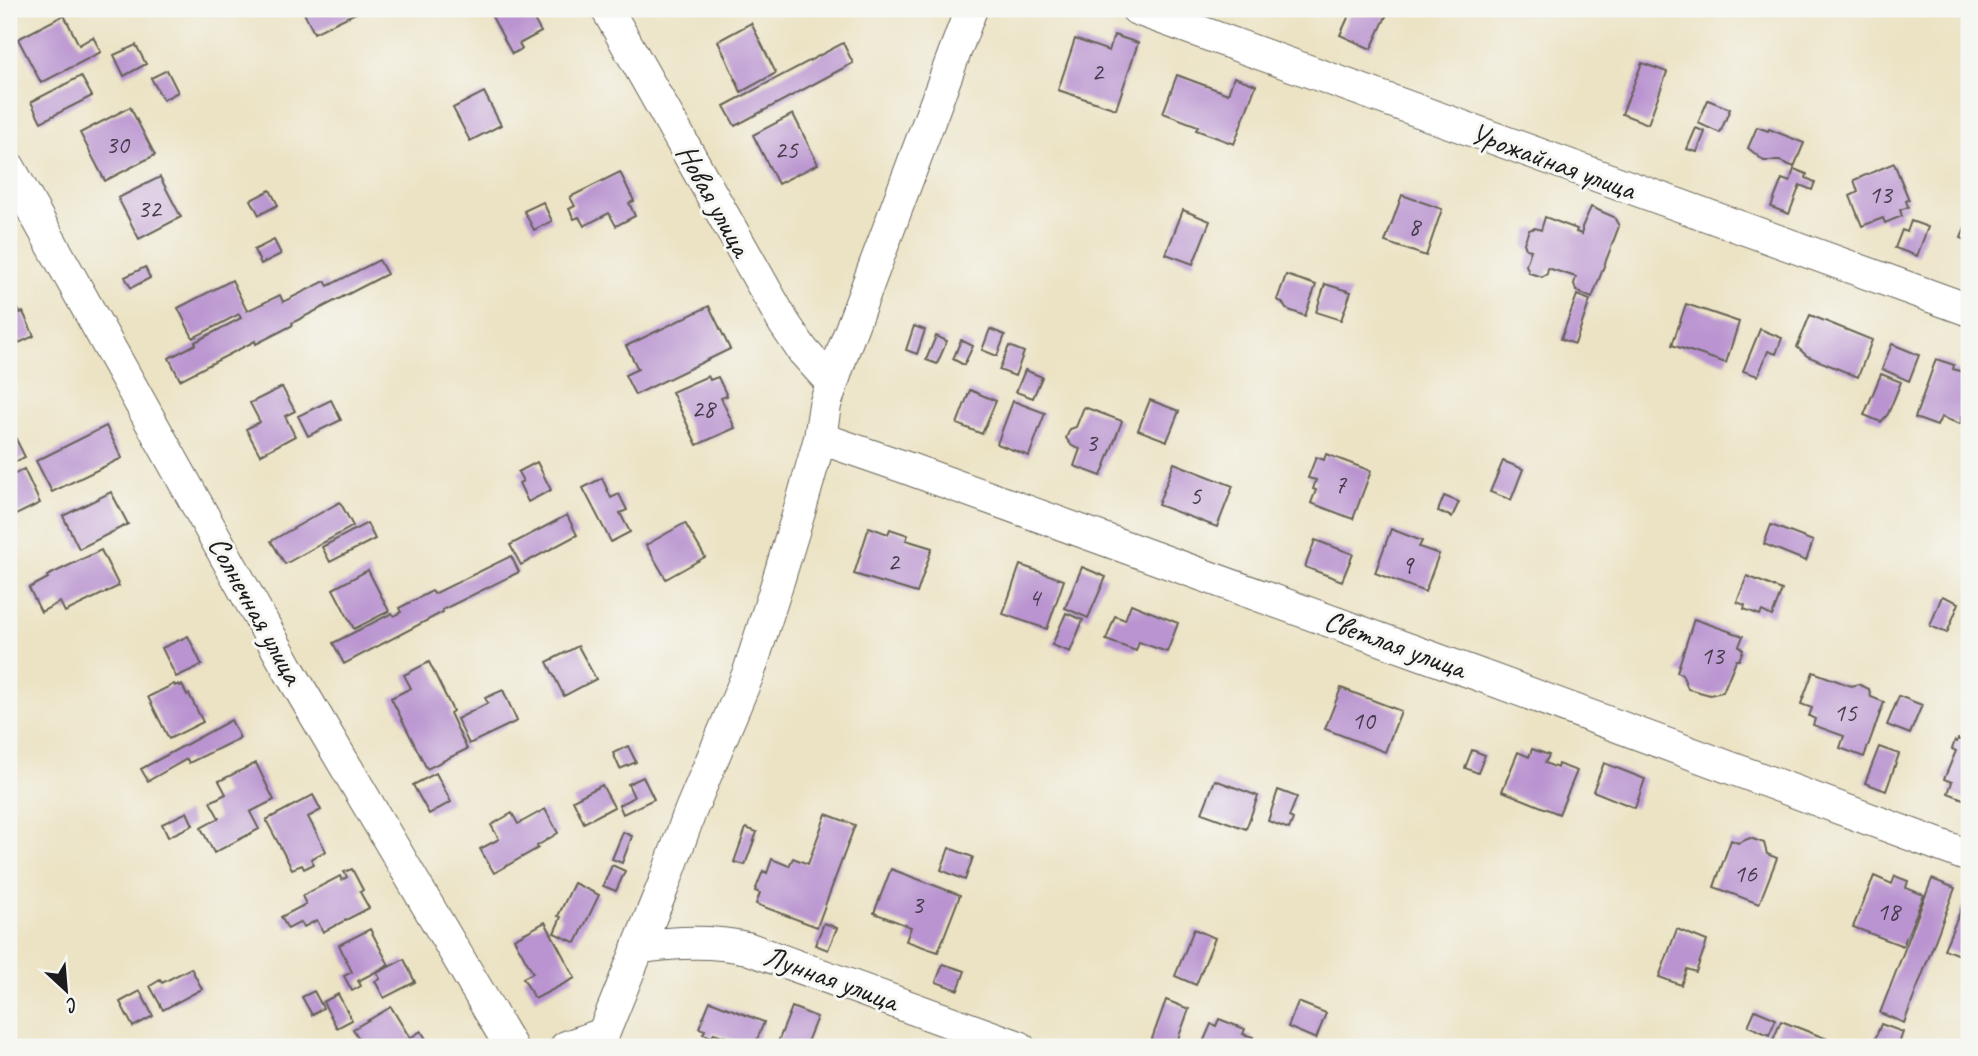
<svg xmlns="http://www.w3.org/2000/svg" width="1978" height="1056" font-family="Caveat,sans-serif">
	<rect width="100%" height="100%" fill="#f6f6f2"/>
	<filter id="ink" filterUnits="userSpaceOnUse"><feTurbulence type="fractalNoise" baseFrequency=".0143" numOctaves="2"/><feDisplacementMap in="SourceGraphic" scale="14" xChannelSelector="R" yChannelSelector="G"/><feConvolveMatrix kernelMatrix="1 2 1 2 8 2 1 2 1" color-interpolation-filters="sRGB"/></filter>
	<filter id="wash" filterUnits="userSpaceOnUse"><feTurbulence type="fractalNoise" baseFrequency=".00686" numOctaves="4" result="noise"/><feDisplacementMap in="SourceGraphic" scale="28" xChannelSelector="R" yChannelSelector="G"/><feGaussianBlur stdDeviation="1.57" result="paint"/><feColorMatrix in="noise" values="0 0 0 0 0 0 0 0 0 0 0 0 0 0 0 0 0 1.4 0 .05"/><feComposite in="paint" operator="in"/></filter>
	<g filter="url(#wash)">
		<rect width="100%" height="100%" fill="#ece3c4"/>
		<g id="blocks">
			<path fill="#ba94d0" d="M302,9h62l-50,24z
				M494,9h34l13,23 -22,12 3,5 -10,5 -23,-43z
				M1352,9h29l7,3 -17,37 -31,-14z
				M64,15l15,30 14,-8 8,15 -60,31 -23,-44z
				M751,23l25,50 -35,19 -23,-51z
				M1114,35l24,8 -22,66 -58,-19 17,-51 34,12z
				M843,43l10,20 -118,63 -11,-20z
				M136,45l10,19 -22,12 -10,-21z
				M1642,63l25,9 -19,52 -26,-10z
				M167,70l11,22 -15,8 -12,-22z
				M1177,75l51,19 6,-17 22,8 -22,59 -38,-14 2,-4 -35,-13z
				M81,76l11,20 -51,26 -10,-20z
				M484,92l17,33 -31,16 -17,-33z
				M1708,100l22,9 -10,24 -22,-10z
				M130,107l25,48 -50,26 -25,-48z
				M793,114l25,50 -40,20 -25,-49z
				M1757,127l11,4 1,-2 35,14 -10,24 -14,-6h-16l-16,-13z
				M1696,128l9,4 -8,20 -10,-3z
				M1894,163l15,37 -3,1 2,6 -8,3 2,6 -17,7 -2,-5 -21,8 -12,-30 8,-4 -4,-12z
				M1794,169l13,5 -1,4 9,4 -3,8 -12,-5 -11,29 -18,-7 11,-28 8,3z
				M620,172l14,29 -5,2 6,13 -19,10 -7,-13 -25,13 -5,-9 -5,2 -5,-10 6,-3 -5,-9z
				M160,177l21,40 -42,22 -21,-41z
				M270,190l8,15 -19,10 -8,-15z
				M1402,195l40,14 -16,47 -41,-14z
				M543,202l9,19 -18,9 -10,-19z
				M1591,207l23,10 5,9 -27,72 -16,-7 -2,-7 2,-7 -28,-9 -1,6 -5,3 -13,-4 -3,-8 5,-15 -5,-1 -2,-6 5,-13 6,-2 6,2 4,-13 32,12 -1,3 6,2v-7z
				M1183,210l27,11 -17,43 -27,-10z
				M1969,217v24l-8,-3z
				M1911,221l17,6 -11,29 -22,-8 7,-18 5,2z
				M274,240l7,14 -20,10 -7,-14z
				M379,260l8,14 -95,49 1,2 -37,19 -1,-3 -75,39 -11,-22 27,-14 -1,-2 46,-24 -2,-4 -46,24 -15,-30 54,-28 15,31 33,-16 3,7 42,-21 3,5z
				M145,267l5,11 -19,10 -6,-11z
				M1286,275l30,10 -11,31 -19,-7 -4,-7 -5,-2z
				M1325,284l26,8 -10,28 -25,-8z
				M1577,295l13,5 -15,44 -14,-5z
				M1686,304l53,18 -13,41 -54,-18z
				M709,306l21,43 -95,46 -10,-20 13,-6 -12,-23z
				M17,307l3,6 3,-1 11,24 -15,7 -10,-22v-10z
				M1810,315l62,25 -14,37 -51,-21 -10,-9z
				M914,326l11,4 -8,24 -11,-4z
				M990,329l15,6 -8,21 -15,-6z
				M1760,329l22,9 -6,16 -8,-3 -10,25 -15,-5z
				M936,336l11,5 -10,23 -11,-4z
				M961,340l12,6 -9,19 -11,-6z
				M1892,344l27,11 -10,26 -27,-12z
				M1009,346l15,6 -9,24 -16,-6z
				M1936,359l18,6 -1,4 16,5v23l-9,27 -19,-7 -4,9 -22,-8z
				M1025,370l17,7 -9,21 -17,-6z
				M1881,374l20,8 -13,32 -7,8 -17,-7z
				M708,376l2,4 8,-3 9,19 -6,2 14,30 -38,17 -25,-53z
				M282,387l13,24 -10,5 10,20 -35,19 -14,-26 14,-7 -10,-19z
				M970,390l26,11 -14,33 -25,-10z
				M331,400l10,20 -33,16 -10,-20z
				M1150,400l29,11 -12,30 -29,-11z
				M1013,401l32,12 -16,43 -32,-12z
				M1084,407l38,14 -21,55 -27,-10 6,-17 -8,-3 -6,-8 4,-9 6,-2z
				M106,426l16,32 -70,34 -16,-31z
				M14,435l11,22 -16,8v-28z
				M1326,454l45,17 -18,48 -42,-16 5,-13 -3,-1 3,-9 -8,-2 8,-21 8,3z
				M1503,461l20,8 -12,31 -21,-8z
				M537,462l14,28 -23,12 -9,-19 4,-2 -5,-9z
				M1174,463l59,23 -16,41 -59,-22z
				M24,469l16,34 -26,13 -5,-12v-27z
				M602,478l9,20 8,-4 8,16 -7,3 10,19 -19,10 -28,-54z
				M111,492l17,32 -49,25 -16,-33z
				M1444,496l15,6 -7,15 -14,-6z
				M340,502l13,24 -68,38 -14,-23z
				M567,515l10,20 -56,30 -11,-20z
				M367,523l8,16 -45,23 -8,-15z
				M685,523l20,34 -39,22 -20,-34z
				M1771,525l42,16 -7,20 -42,-17z
				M869,527l19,7 2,-5 18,6 -2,5 26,8 -15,45 -63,-19z
				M1391,529l31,12 -3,6 20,7 -14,38 -50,-19z
				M1315,540l38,14 -11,27 -37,-14z
				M101,550l18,36 -54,26 -5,-10 -19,10 -12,-24 19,-10 -1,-2z
				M511,556l8,16 -77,38 1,2 -99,52 -11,-21 59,-30 2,3 7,-4 -2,-4 33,-17 2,3z
				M1020,565l44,15 -17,49 -44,-15z
				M1082,567l24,10 -18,41 -23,-10z
				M368,570l21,41 -35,18 -21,-40z
				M1747,576l35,14 -10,26 -10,-5 -2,4 -16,-6 1,-4 -8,-3z
				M1942,596l17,7 -12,30 -17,-7z
				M1131,604l47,19 -11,29 -28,-10 -3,9 -30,-11 9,-24 10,4z
				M1066,613l17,7 -13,32 -18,-7z
				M1694,619l49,17 -4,10 4,4 -4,10h-3l-13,32 -13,3 -22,-6 -6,-15 -5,-2z
				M188,636l14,29 -26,12 -14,-29z
				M578,646l18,33 -32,17 -17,-34z
				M429,662l24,49 -3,2 17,36 -40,20 -36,-71 20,-10 -7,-13z
				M1813,672l38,14 7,-2 11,5 2,8 13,5 -20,55 -24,-9 4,-12 -31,-11 2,-6 -6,-3 3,-8 -11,-4z
				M174,684l1,2 4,-2 1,2 2,-1 5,10 2,-1 14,28 -34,17 -21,-42z
				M1341,688l60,23 -16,41 -60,-23z
				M503,690l14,31 -48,23 -12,-25 31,-16 -3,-5z
				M1899,696l23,9 -12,29 -23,-9z
				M231,720l9,18 -51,25 -2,-4 -39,22 -7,-12z
				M1958,739l11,4 -1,58 -20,-8 4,-11 -8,-3 12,-28 -4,-2 3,-8 2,1z
				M628,746l8,16 -16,7 -7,-16z
				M1879,747l20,7 -13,37 -21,-8z
				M1532,749l17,6 -4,8 12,5 1,-4 19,7 -18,43 -57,-23 16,-39 11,5z
				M1472,750l13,5 -7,18 -13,-5z
				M256,763l18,37 -24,12 9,17 -45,24 -13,-25 18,-10 -9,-16 16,-8 -7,-13z
				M1604,763l41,16 -10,29 -42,-17z
				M436,773l15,29 -22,12 -16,-29z
				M643,777l11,22 -31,15 -4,-9 15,-8 -6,-13z
				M1215,780l43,16 -12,33 -44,-16z
				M602,785l12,22 -30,16 -11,-23z
				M1278,790l19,7 -8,20 4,2 -4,10 -21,-8z
				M313,795l8,15 -13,7 18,34 -15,8 3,5 -10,5 -2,-4 -10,4 -26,-49z
				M545,809l13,24 -21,13 1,2 -44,25 -14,-24 19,-10 -8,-14 21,-12 6,11z
				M187,812l6,13 -25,12 -6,-13z
				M826,814l29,11 -38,102 -61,-23 4,-11 -5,-2 8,-20 4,2 5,-14 17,7 4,-8 15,6z
				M746,828l11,4 -12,33 -11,-3z
				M623,832l9,4 -10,27 -10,-4z
				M1750,838l14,5 3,11 10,4 -18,46 -45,-17 17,-47 7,3z
				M949,848l24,9 -8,23 -24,-10z
				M612,865l13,6 -9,20 -13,-5z
				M352,869l11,21 -3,2 9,16 -46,24 -6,-12 -13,7 -3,-5 -13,7 -7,-12 25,-13 -4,-8 38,-20 2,4 5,-3 -3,-5z
				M891,869l69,26 -22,57 -32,-11 5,-14 -37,-14z
				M1874,876l18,8 3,-8 13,5 -2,7 18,7 -21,51 -50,-19z
				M1932,879l23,9 -51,135 -24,-10z
				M574,883l25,12 -23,48 -22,-10 7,-16 -3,-1z
				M1963,905l6,3v51l-25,-10z
				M545,922l30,56 -40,21 -12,-21 10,-5 -19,-34z
				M824,923l13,5 -9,22 -13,-5z
				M370,929l19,36 -31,16 3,5 -9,5 -8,-15 8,-4 -13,-27z
				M1194,929l21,9 -19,47 -21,-9z
				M1677,929l30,12 -11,31 -9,-3 -6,16 -22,-8z
				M404,959l11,23 -31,16 -9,-17 5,-2 -3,-6z
				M943,964l22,7 -7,19 -22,-8z
				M191,968l11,21 -39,21 -13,-24 10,-6 2,3z
				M140,991l13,25 -20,11 -13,-25z
				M314,991l9,17 -11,7 -10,-18z
				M338,994l14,26 -15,8 -14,-26z
				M1166,1000l23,9 -14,38h-26z
				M710,1001l54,21 -10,25 -40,-14 -2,4 -9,-3 2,-4 -6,-2z
				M1298,1002l28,11 -10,26 -28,-12z
				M391,1007l19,31 11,-7 10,16h-67l-11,-18z
				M792,1007l25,10 -12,30h-29z
				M1755,1010l21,9 -7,16 -21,-9z
				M1219,1019l26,10 -2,5 10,3 -4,10h-48l10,-23 5,2z
				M1781,1021l67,26h-56l-19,-7z
				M1881,1024l22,8 -5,15h-26z"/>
		</g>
	</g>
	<g filter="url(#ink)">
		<use href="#blocks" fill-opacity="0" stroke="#656257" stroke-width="2"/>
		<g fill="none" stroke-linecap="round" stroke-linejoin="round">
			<defs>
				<path id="minor" d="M607,9l177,314 19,28 29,32
					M1137,9l832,301
					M9,167l281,505 221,375
					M820,438l84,29 570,206 495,183
					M637,948c36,-6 74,-8 110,0l272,99
					M566,1047l37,-13
					M598,1047l66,-163 26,-72 59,-140 25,-78 26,-85 20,-71 5,-33 18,-54 128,-342"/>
			</defs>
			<use href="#minor" stroke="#656257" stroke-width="34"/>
			<use href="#minor" stroke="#fff" stroke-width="32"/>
		</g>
	</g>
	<g text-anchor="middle" stroke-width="6" stroke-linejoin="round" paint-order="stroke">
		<g font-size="26" fill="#443a49">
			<text x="1097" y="80">2</text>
			<text x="117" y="153">30</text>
			<text x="786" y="158">25</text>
			<text x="1880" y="203">13</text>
			<text x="149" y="217">32</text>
			<text x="1414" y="235">8</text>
			<text x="703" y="417">28</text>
			<text x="1091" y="451">3</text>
			<text x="1340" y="493">7</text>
			<text x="1195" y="504">5</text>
			<text x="893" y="570">2</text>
			<text x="1407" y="573">9</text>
			<text x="1034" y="606">4</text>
			<text x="1712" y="664">13</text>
			<text x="1845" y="721">15</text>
			<text x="1363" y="729">10</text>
			<text x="1745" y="882">16</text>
			<text x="917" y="913">3</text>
			<text x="1888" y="920">18</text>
		</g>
		<g font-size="30" fill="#1c1c1c" stroke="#f6f6f2">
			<text transform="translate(1553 161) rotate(20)" y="10">Урожайная улица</text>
			<text transform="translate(714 200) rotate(61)" y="10">Новая улица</text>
			<text transform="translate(256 610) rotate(61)" y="10">Солнечная улица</text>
			<text transform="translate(1395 644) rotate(20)" y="10">Светлая улица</text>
			<text transform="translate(831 978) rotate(20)" y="10">Лунная улица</text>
		</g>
	</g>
	<rect width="1978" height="1056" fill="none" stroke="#f6f6f2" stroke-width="35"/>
	<g transform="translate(66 990) rotate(154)" stroke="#f6f6f2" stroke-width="5" paint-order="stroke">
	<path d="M0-5L12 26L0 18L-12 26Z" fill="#1c1c1c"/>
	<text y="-10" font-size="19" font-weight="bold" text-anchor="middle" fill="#1c1c1c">С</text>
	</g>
</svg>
